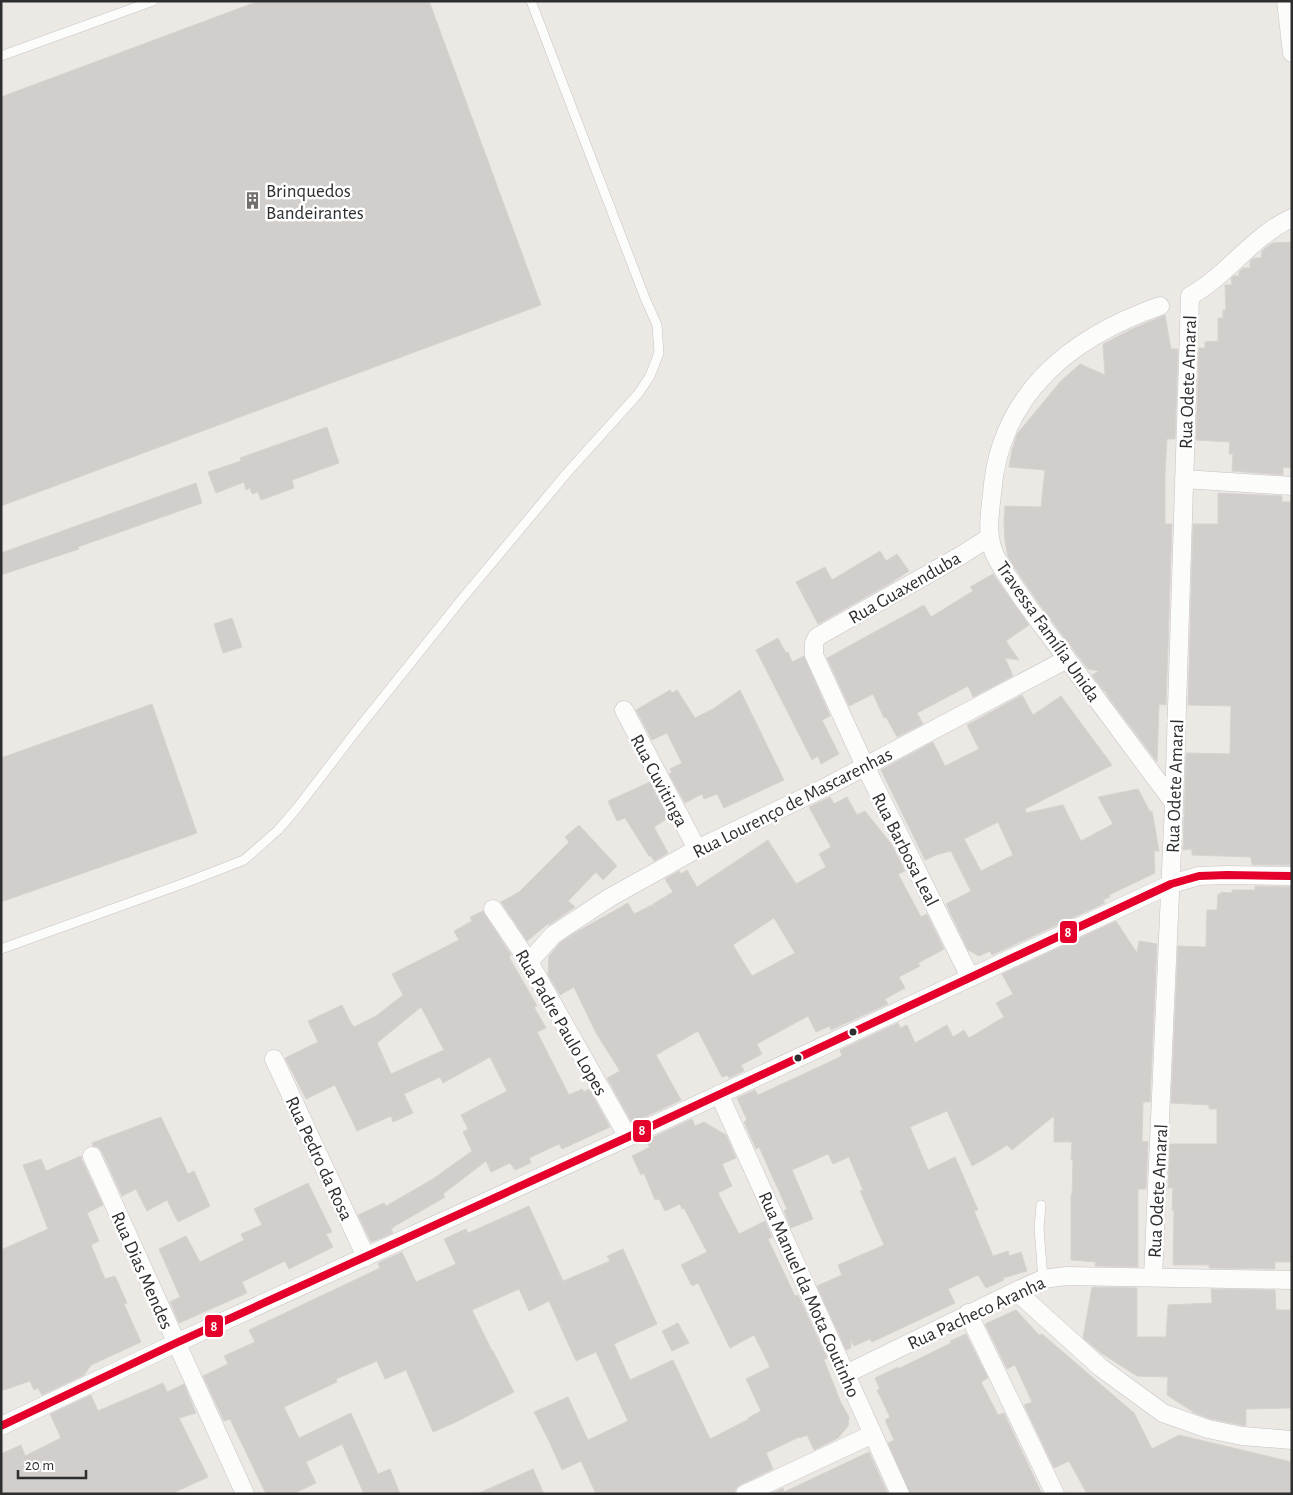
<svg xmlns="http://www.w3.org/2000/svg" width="1293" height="1495" font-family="'Alegreya Sans',sans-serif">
	<rect width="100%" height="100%" fill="#ece8e4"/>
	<path fill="#d1cecb" stroke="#d7d4d0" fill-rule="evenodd" d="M259,1h170l112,304 -540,201v-409z
		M1292,242v226l-9,-1v8l-51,-4 1,-17h-4l1,-12 -34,-2 3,-92h6v-6l13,-1v-23h5v-8h3l-1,-25h7l-1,-7 3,-2h5v-4l4,-4h7v-7l4,-3h7l1,-7 7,-6 3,-2z
		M1165,315l6,34h7l-3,90h-8l-2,34v51h7l-6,181 -7,-1 -2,58 -48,-64 -4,-7h-1l-12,-16 7,-4 -11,-2 -51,-68 -27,-40 -2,-4 -3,-16 -1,-20 1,-15 36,1 4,-37 -36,-3 3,-17 5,-16 44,-53 19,-17 25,11 -2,-31 29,-15z
		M327,427l12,36 -47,17 2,8 -33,12 -3,-8 -6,2 -2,-6 -4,2 -2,-8 -28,11 -8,-21 33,-11 -1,-3z
		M196,483l6,20 -124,44 1,2 -78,26v-22z
		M1218,493l64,3v6h9l1,363h-40l-1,-8 -59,-2v-6l-9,1 3,-97 44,1 1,-48 -43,-1 5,-181h25z
		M880,551l6,10 11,-7 12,17 -20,13 -71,40 -22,-42 29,-15 7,13z
		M993,574l36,51 -23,16 13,19 -14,-2 8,18 -40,21 -5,-11 -51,27 6,11 -26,13 -11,-20 -2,1 -11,-24 -24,12 -22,-48 97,-53 7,12 42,-26 -3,-4z
		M232,618l10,29 -19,6 -9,-29z
		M778,638l8,15 2,-1 4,10 12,-6 26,60 -8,4 17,34 -18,10 -3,-8 -6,4 -56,-110z
		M670,690l2,3 5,-3 18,28 18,-9 27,-19 44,90 -60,28 -7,-14 -13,5 -2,-5 -17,9 -16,-29 3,-2 -2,-3 12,-6 -15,-30 -15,7 -16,-30z
		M1022,695l11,20 28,-19 51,69 -87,44 1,4 37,-8 18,36 32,-17 -15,-27 40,-8 12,23 2,-1 7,40h-5l1,22 -46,22 1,2 -7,3 2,3 -113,52 -2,-4 -11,5 -11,-6 -22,-46 25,-13 -20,-40 -15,4 -11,5 -44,-90 52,-28 12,24 34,-17 -12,-24zM998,822l15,33 -32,16 -17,-32z
		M152,704l45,129 -196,69v-144z
		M650,782l18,36 -14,9 14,26 -14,8 -3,-5h-2l-24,-38 -8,3 -9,-20z
		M830,797l4,7 13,-7 10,18 8,-4 27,34 13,26 -7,3 23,43 6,-3 17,35 -26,14 2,3 -21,11 6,11 -20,11 3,5 -57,26 -1,-4 -14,6 -8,-16 -51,28 5,10 -21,11 3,6 -15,7 -1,-3 -6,2 -24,-46 -42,24 25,45 -49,23 -25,-45 13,-7 -24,-38 -22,-46 -14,8 -12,-20 1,-19 11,-13 13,-9 55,-31 6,11 18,-9 4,4 -3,-5 20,-12 -8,-13 14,-8 2,3 6,-4 10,17 71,-47 28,44 30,-17 -7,-13 12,-7 -22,-40zM774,918l21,35 -43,23 -19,-31z
		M579,825l38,41 -14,14 -7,-8 -28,29 7,6 -26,18v-2l-22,18 -26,-39 18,-10 50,-50 -4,-5z
		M1255,886l37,1v375h-17v7l-66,-1v-3h-36l1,-55h-2l1,-22h-5l2,-44h47v-35h-8v-4l-38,-2 7,-157 28,1 1,-37h10l1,-16h3v-2l11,1v-3h23z
		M483,911l28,44 -2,2 28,49 -3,1 12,21 -9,4 32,63 13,-6 2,3 5,-3 21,38 -48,22 -3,-5 -30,14 2,5 -16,7 -5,-7 -19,9 -5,-11 -43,33 2,3 -50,29 -4,3 2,4 -22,9 -13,-27 26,-12 2,3 47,-27 39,-28 -9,-19 5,-3 -7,-14 46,-24 -17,-34 -47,26 -3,-6 -36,17 9,19 -20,9 -2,-6 -34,15 -22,-46 -29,14 -21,-41 33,-16 -10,-21 34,-16 10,20h1l1,2 22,-11 27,-21 -11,-21 67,-34 -5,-9 18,-10 -2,-4zM421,1007l23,43 -53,24 -14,-31z
		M1116,921l21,32 2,-12 18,3 -7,158h-7l-1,39 6,1 -2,47h-8v78l-43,-1 1,-4 -25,-2v-65h1l1,-35h-2l1,-18h-18v-26l-42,34 -5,-5 -17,11 -18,10 -25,-55 -37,16 18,43 27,-13 23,53 -4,1 19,45 15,-5 1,5 12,-4 6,19 -24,7 1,2 -18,8 -8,-13 -30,14 7,14 -83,39 -2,-3 -16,7 -3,-7v9l-5,2 -29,-64 25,-11 -4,-10 46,-20 -24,-54 3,-1 -14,-33 -16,7 -5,-10 -36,16 21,49 -22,9 -7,-17 3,-2 -28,-62 -3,2 -12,-27 3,-2 -10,-22 18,-8 3,5 65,-30 19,-9 -2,-6 58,-27 2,5 7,-3 8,18 32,-18 6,12 11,-7 5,8 35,-21 -8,-14 17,-9 -11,-20z
		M161,1117l27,57 6,-3 16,35 -32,16 -11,-22 -20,11 -11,-22 -14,7 -20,-44 -4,-5 -5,-1 -1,-3z
		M692,1119l3,7 9,-4 22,13 10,23 -14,6 10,22 -14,7 21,41 26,-13 7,16 -4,2 27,57 3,-1 29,63 -3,2 17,43 8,14 -1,9 -10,12 -24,12 -7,-15 -7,3 -1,-1 -33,16 7,16 -33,16 -4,3 -2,6h-138l-15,-33 -19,9 -13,-29 -15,-29 34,-15 20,43 40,-19 -32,-69 -20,9 -27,-60 -20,10 -10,-22 -47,21 20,41h1l21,41 -58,30 -23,10 -27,-62 -21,9 -8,-18 -41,18 1,3 -53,25 15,31 52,-25 27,61 12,-5 10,25h-36l-22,-50 -36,18 10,21 -23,11h-27l-36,-75 -6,2 -21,-45 25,-12 -4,-8 31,-14 -6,-12 131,-62 -2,-5 24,-11 14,30 40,-18 -12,-25 22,-10 2,4 61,-27 34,75 47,-20 -3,-5 16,-7 34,75 -43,20 16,36 43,-20 37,79 39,-20 -1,-1 13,-7 -15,-32 24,-12 -16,-32 -24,13 -32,-65 -6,3 -11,-21 26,-13 -23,-44 -2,1 -2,-5 -15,7 -6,-12 -4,1 -11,-27 -3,2 -9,-19 18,-9 -5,-6z
		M81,1156l1,4 21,45 -16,8 12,28 -8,4 14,34 10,-3 12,27 -3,1 17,38 -50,23 -7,10 -42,20 -4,-7 -4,2 -4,-9 -29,10v-141l47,-21 -25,-64 18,-6 5,12z
		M308,1183l24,49 -6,2 7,13 -44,22 -4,-8 -43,21 5,11 -68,30 -9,-21 10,-5 -21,-48 27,-13 14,26 44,-22 -3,-6 21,-9 -8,-16z
		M1092,1287l45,1v49h29l2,-32 44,-2 -1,-14 64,1 1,20h16v98l-46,1v17l-35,-7 -19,-7v-1l-25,-16 1,-18 -31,-1 -36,-23 -18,-15z
		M1016,1310l23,25 3,-1 92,79 18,36 27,-14 113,27v32h-205l-18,-33 -15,7 -30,-63 8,-3 -17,-37 -8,4 -22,-45z
		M678,1323l11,20 -17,8 -10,-20z
		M966,1334l22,44 -7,4 17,33 6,-2 38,81h-132l-22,-51 6,-3 -9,-20 5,-3 -13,-27 3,-1 -5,-11 23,-11v2l53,-26 -1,-2z
		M163,1383l4,9 17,-8 12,29 -17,5 29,59 -37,17h-170v-40l20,-9 4,11 36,-18 -11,-24 41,-19 7,16z
		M869,1452l19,42h-117l12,-6 1,4z
		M533,1469l11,25h-67z"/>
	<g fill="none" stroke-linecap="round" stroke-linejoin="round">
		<defs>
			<path id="service" d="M1,56l152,-55
				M1,949l189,-68 54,-21 34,-30 19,-22 60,-78 104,-130 105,-126 72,-80 12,-18 9,-23 -2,-28 -12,-27 -114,-297
				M1041,1205l-2,23 4,51"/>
			<path id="minor" d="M1286,1l6,52
				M1160,306c-89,31 -161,88 -168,188 -2,17 -5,36 0,53 3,11 10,21 16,30 13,20 27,40 42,59 41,56 83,111 124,167
				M1184,479l108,7
				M624,710l73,139
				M493,909l36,53 99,175
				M529,962l24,-27 56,-37 88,-49 131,-63 239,-127
				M970,977l-105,-211 -51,-111v-12l3,-6 143,-81 30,-19
				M274,1059l92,198
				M719,1094l181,400
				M92,1156l153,338
				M1153,1277l21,-474 16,-507c38,-21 62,-60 102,-78
				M1016,1291l84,76 63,46 45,16 34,7 50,4
				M968,1313l87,181
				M846,1374l170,-83 27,-12 23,-3 226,4
				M1,1426l175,-83 452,-206 543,-253 28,-8 28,-1 65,1
				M745,1494l128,-60"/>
		</defs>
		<use href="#service" stroke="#c5c4c5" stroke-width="10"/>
		<use href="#minor" stroke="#c5c4c5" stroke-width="19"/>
		<use href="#service" stroke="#fcfcfb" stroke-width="9"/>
		<use href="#minor" stroke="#fcfcfb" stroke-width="18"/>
		<defs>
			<path id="bus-1" d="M1,1426l175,-83 452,-206 543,-253 28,-8 28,-1 65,1"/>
		</defs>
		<use href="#bus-1" stroke="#fff" stroke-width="11"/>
		<use href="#bus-1" stroke="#e4002b" stroke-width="8"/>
	</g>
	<defs>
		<symbol id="building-bare" viewBox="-9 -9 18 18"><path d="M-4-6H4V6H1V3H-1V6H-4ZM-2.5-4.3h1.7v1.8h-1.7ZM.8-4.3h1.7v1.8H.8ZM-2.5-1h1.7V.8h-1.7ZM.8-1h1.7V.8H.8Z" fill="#706f6e" stroke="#fff" stroke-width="2.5" paint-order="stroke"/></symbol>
	</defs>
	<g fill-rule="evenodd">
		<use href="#building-bare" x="240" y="188" width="25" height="25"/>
	</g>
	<g fill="#2e2e2e" stroke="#fff" stroke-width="2">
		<circle cx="853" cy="1032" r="4.5"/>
		<circle cx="798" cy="1058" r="4.5"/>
	</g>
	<g text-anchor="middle" stroke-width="5" stroke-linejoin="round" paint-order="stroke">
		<g font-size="19" fill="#2e2e2e" stroke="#fff" text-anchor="start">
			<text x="266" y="197">Brinquedos<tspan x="266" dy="22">Bandeirantes</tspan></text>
		</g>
		<g font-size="19" fill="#2e2e2e" stroke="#fff">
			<text transform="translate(1187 382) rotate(-88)" y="7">Rua Odete Amaral</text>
			<text transform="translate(904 587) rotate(-30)" y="7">Rua Guaxenduba</text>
			<text transform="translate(1049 631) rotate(55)" y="7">Travessa Família Unida</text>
			<text transform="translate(660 780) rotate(62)" y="7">Rua Cuvitinga</text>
			<text transform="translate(1174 786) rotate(-88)" y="7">Rua Odete Amaral</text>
			<text transform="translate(792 802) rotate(-27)" y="7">Rua Lourenço de Mascarenhas</text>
			<text transform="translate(906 849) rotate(63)" y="7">Rua Barbosa Leal</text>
			<text transform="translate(562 1022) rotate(60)" y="7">Rua Padre Paulo Lopes</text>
			<text transform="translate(320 1158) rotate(65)" y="7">Rua Pedro da Rosa</text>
			<text transform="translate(1157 1191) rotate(-87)" y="7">Rua Odete Amaral</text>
			<text transform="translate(143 1270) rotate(66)" y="7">Rua Dias Mendes</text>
			<text transform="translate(810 1294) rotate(66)" y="7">Rua Manuel da Mota Coutinho</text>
			<text transform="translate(976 1312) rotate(-25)" y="7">Rua Pacheco Aranha</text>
		</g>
	</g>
	<g stroke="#fff" stroke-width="2">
		<rect x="1059" y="920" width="19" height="24" rx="5" fill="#e4002b"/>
		<rect x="632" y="1119" width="20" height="24" rx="5" fill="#e4002b"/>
		<rect x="204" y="1314" width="20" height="24" rx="5" fill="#e4002b"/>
	</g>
	<g font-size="14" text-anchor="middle" font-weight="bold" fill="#fff">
		<text x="1068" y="937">8</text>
		<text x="642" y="1135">8</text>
		<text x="214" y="1331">8</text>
	</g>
	<rect width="1293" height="1495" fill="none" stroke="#2e2e2e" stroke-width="5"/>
	<path d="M18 1470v8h68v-8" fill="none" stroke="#2e2e2e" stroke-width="2.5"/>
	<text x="25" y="1470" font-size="15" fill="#2e2e2e" stroke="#ffffff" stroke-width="4" paint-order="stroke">20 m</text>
</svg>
